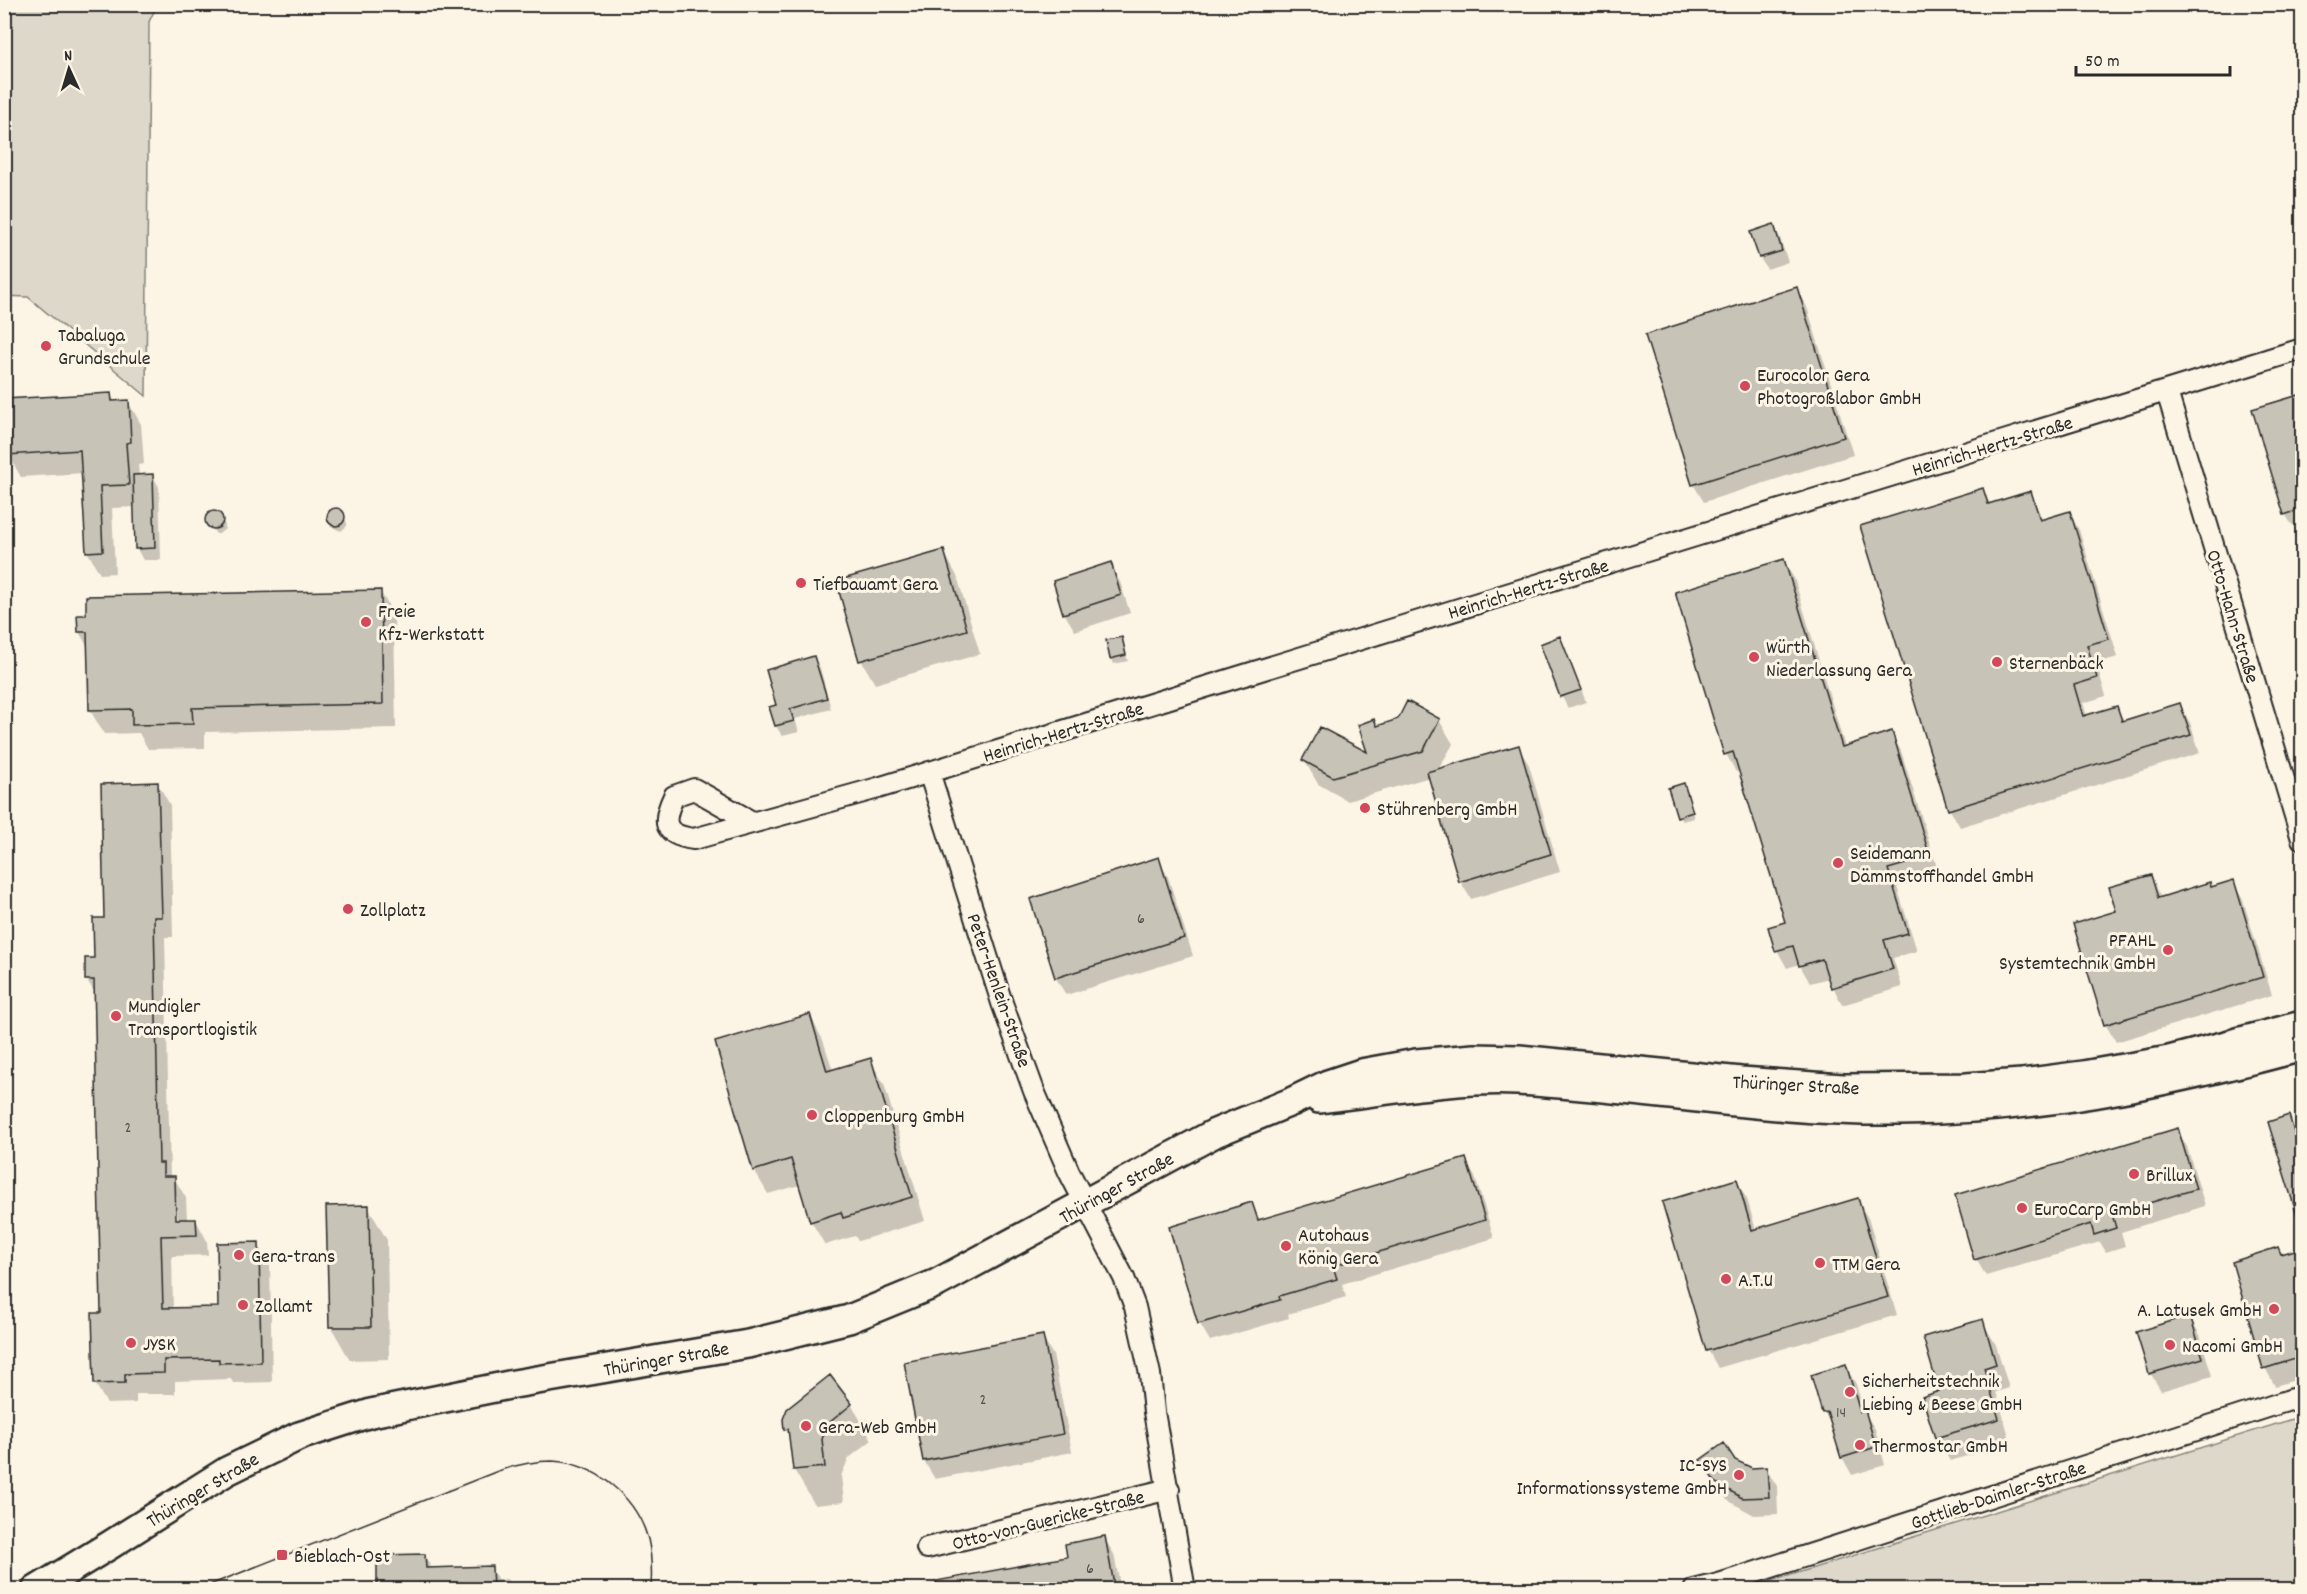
<svg xmlns="http://www.w3.org/2000/svg" width="2307" height="1594" font-family="Dekko,sans-serif">
	<rect width="100%" height="100%" fill="#fcf5e5"/>
	<filter id="ink" filterUnits="userSpaceOnUse"><feTurbulence type="fractalNoise" baseFrequency=".0167" numOctaves="2"/><feDisplacementMap in="SourceGraphic" scale="12" xChannelSelector="R" yChannelSelector="G"/><feConvolveMatrix kernelMatrix="1 2 1 2 8 2 1 2 1" color-interpolation-filters="sRGB"/></filter>
	<g filter="url(#ink)">
		<path fill="#ded8ca" stroke="#84827a" stroke-width="1.5" d="M4,5h153l-8,17 -3,374 -118,-99 -23,-1z
			M2302,1416v173h-556z"/>
		<path fill="#0003" fill-rule="evenodd" d="M1774,226l6,12 8,24 -21,7 -7,-11z
			M1797,289l10,18 46,148 -149,47 -11,-18z
			M110,394l5,8h13l13,22 3,40 -6,1 1,11h14l6,11 2,73h-18l-6,-11 -1,-42 -24,1 3,65 -15,1 -13,-23 -4,-78 -62,4 -13,-23z
			M2302,395v126l-10,4 -7,-11 -31,-104z
			M1982,490l9,15 39,-13 13,28 26,-7 10,17 39,127 -22,6 10,33 -23,7 4,13 29,-9 9,15 55,-17 10,18 10,30 -240,74 -10,-17 -88,-283z
			M335,510l7,3 5,10v3l-6,5 -7,-3 -5,-9 3,-7z
			M213,513l7,3 5,9v4l-6,5h-3l-9,-13 1,-3z
			M944,552l13,24 23,78 -105,30 -14,-24z
			M1783,561l11,17 51,169 46,-14 10,18 38,123 -42,13 20,64 -24,7 9,29 -60,18 -13,-27 -19,5 -11,-19 -12,4 -10,-18 10,-27 -47,-152 -4,1 -10,-18z
			M1110,564l10,18 10,31 -55,18 -11,-18z
			M380,591l14,24 2,113 -191,4v16l-57,1 -9,-16 -35,1 -14,-24 -1,-61 -10,-17z
			M1121,638l7,23 -14,3 -3,-6z
			M1559,638l7,12 20,52 -18,6 -6,-11 -20,-52z
			M814,658l6,10 11,41 -36,10 4,13 -17,4 -6,-10 -5,-18 7,-2z
			M1439,720l14,24 -15,26 80,-23 11,18 31,107 -89,27 -11,-18 -30,-104 -82,24 -30,-17 -14,-24 66,-5 7,-28z
			M158,784l12,21 3,132h-8l5,241h4l12,20 1,22h9l11,21 1,14 -36,1 1,53h47l38,-65 12,21 2,117 -39,1 -2,-4 -56,2v13h-39v9l-29,1 -12,-21 8,-69 -7,-319 -9,-15 8,-20 10,-40zM174,1194l3,3 1,30h-3z
			M1686,790l8,28 -12,3 -3,-5z
			M1158,859l10,18 25,79 -127,39 -10,-17 -24,-78z
			M2150,876l12,23 71,-17 10,18 29,95 -156,47 -11,-18 13,-112z
			M810,1016l13,24 10,31 37,-11 14,24 41,137 -67,20 -3,-5 -30,9 -14,-24 -11,-36 -32,9 -14,-24z
			M2288,1117l10,18 4,13v71l-7,-13z
			M2177,1129l10,18 18,59 -84,26 4,14 -19,6 -6,-10 -114,34 -10,-17z
			M1465,1160l10,17 19,61 -152,46 4,13 -58,17 1,4 -79,23 -10,-17 -29,-96 80,-24 10,17z
			M1736,1181l11,18 9,31 101,-30 11,18 29,97 -179,53 -10,-18z
			M368,1207l19,33 2,119 -39,1 -19,-33 -3,-119z
			M2302,1249v129l-27,8 -10,-18 17,-112z
			M2190,1317l10,18 12,41 -51,15 -10,-17 -13,-41z
			M1982,1321l14,24 13,43 -13,4 15,51 -61,18 -14,-24 5,-44z
			M1042,1337l11,18 19,97 -137,27 -11,-18 -18,-98z
			M1845,1366l11,18 8,28 11,17 10,36 -33,10 -10,-18 -8,-27 -10,-18z
			M851,1404l21,36 -23,18 -8,18 3,26 -29,3 -21,-35 -3,-32 -5,-9z
			M1702,1461h32l18,9 14,-1 11,17 1,28 -24,1 -27,-15z
			M1104,1538l10,16 7,36h-221l169,-32z
			M425,1556l7,13 59,-1 7,12 9,-1 6,11h-134z"/>
		<path fill="#c8c3b7" stroke="#2b2b2b" stroke-width="1.5" d="M1774,224l8,27 -23,7 -9,-26z
			M1797,287l47,150 -152,48 -47,-150z
			M111,393l1,8 17,-1 2,42 -5,1 3,42 -29,1 3,65 -17,1 -6,-102 -73,5 -3,-56z
			M2302,394v115l-18,6 -32,-106z
			M153,474l2,74 -20,1 -2,-74z
			M1983,488l5,16 43,-13 9,29 30,-9 39,128 -22,6 10,33 -23,7 9,31 34,-10 5,15 58,-18 11,32 -243,75 -88,-284z
			M327 517a9 9 0 1 1 18 0a9 9 0 1 1-18 0Z
			M205 520a9 9 0 1 1 18 0a9 9 0 1 1-18 0Z
			M944,550l23,80 -108,31 -23,-80z
			M1784,559l58,188 50,-16 38,126 -42,12 20,64 -24,7 9,29 -62,19 -9,-29 -23,7 -6,-20 -18,5 -7,-24 17,-5 -52,-170 -9,3 -49,-163z
			M1111,562l10,33 -58,19 -10,-33z
			M381,590l2,114 -191,4 1,16 -61,1v-16l-43,1 -2,-78h-9l-1,-17h9v-19z
			M1560,636l21,54 -21,7 -20,-53z
			M1122,637l4,18 -16,4 -4,-19z
			M814,656l13,42 -37,11 4,12 -19,5 -6,-19 7,-2 -10,-35z
			M1407,701l33,18 -17,32 -90,26 -31,-17 18,-33 47,25 -9,-27 16,-6 3,7 21,-7z
			M1519,745l32,109 -92,28 -32,-110z
			M158,782l4,135h-8l5,246h4v13h12l1,43h20l1,16 -36,1 2,72 55,-1 -1,-64 42,-1 2,120 -42,1v-4l-55,1v13l-39,1v9l-31,1 -2,-71h9l-7,-333h-9v-22h9l-1,-40h11l-3,-134z
			M1684,783l9,29 -16,5 -9,-29z
			M1159,857l25,81 -129,40 -25,-79z
			M2151,875l7,23 52,-16 1,5 23,-7 29,97 -159,48 -31,-101 43,-13 -7,-24z
			M810,1014l17,57 44,-13 41,139 -69,21 -2,-6 -31,10 -19,-63 -38,12 -38,-129z
			M2289,1115l13,45v61l-3,1 -31,-100z
			M2178,1128l18,61 -84,25 4,14 -22,7 -3,-11 -117,36 -19,-65z
			M1466,1158l19,62 -152,46 4,13 -58,17 1,4 -82,24 -29,-97 83,-25 6,18z
			M1737,1179l15,51 106,-32 30,99 -182,54 -44,-149z
			M369,1205l2,122h-42l-3,-121z
			M2278,1247l3,7 21,-6v109l-39,12 -31,-107z
			M2190,1315l13,43 -54,16 -13,-42z
			M1983,1319l13,45 -12,4 15,51 -64,19 -13,-41 17,-6 -16,-54z
			M1043,1335l20,99 -140,27 -19,-99z
			M1846,1364l14,48 5,-2 11,37 -35,11 -14,-46 -5,1 -11,-38z
			M830,1375l22,29 -23,19 -7,16 3,28 -32,3 -5,-41 -4,1 -1,-11 4,-10z
			M1724,1443l11,17 17,8 15,-1 2,30 -27,1 -27,-16 -15,-22z
			M1105,1536l10,54h-178l-1,-9 131,-24 -2,-13z
			M425,1554l1,14 66,-2 1,24h-116v-35z"/>
		<g fill="none" stroke-linecap="round" stroke-linejoin="round">
			<defs>
				<path id="minor" d="M2167,392l135,447
					M929,772l73,231 32,88 35,81 55,106 11,29 15,67 4,38 31,178
					M752,822l-58,-33 -20,7c-12,25 -12,39 20,43l184,-51 1424,-439
					M927,1548l242,-59
					M1694,1590l25,-6 583,-188"/>
				<path id="secondary" d="M1319,1099c67,-7 131,-21 198,-18 128,7 255,32 383,30 139,-1 269,-28 402,-64
					M36,1590l74,-45 117,-74 72,-35 72,-23 143,-29 234,-40 101,-25 88,-36 278,-150 76,-31 37,-18 33,-11 55,-10 58,-5 45,1 222,22 102,7 123,-1 56,-4 61,-8 86,-15 133,-35"/>
			</defs>
			<use href="#minor" stroke="#2b2b2b" stroke-width="24"/>
			<use href="#secondary" stroke="#2b2b2b" stroke-width="32"/>
			<use href="#minor" stroke="#fcf5e5" stroke-width="20"/>
			<use href="#secondary" stroke="#fcf5e5" stroke-width="27"/>
			<path stroke="#2b2b2b" stroke-width="1.5" d="M197,1590l301,-119c18,-6 36,-10 54,-10 44,2 84,36 96,78 4,17 4,33 3,51"/>
		</g>
	</g>
	<g fill="#d1495b" stroke="#fcf5e5" stroke-width="2">
		<circle cx="46" cy="346" r="6"/>
		<circle cx="1745" cy="386" r="6"/>
		<circle cx="801" cy="583" r="6"/>
		<circle cx="366" cy="622" r="6"/>
		<circle cx="1754" cy="657" r="6"/>
		<circle cx="1997" cy="662" r="6"/>
		<circle cx="1365" cy="808" r="6"/>
		<circle cx="1838" cy="863" r="6"/>
		<circle cx="348" cy="909" r="6"/>
		<circle cx="2168" cy="950" r="6"/>
		<circle cx="116" cy="1016" r="6"/>
		<circle cx="812" cy="1115" r="6"/>
		<circle cx="2134" cy="1174" r="6"/>
		<circle cx="2022" cy="1208" r="6"/>
		<circle cx="1286" cy="1246" r="6"/>
		<circle cx="239" cy="1255" r="6"/>
		<circle cx="1820" cy="1263" r="6"/>
		<circle cx="1726" cy="1279" r="6"/>
		<circle cx="243" cy="1305" r="6"/>
		<circle cx="2274" cy="1309" r="6"/>
		<circle cx="131" cy="1343" r="6"/>
		<circle cx="2170" cy="1345" r="6"/>
		<circle cx="1850" cy="1392" r="6"/>
		<circle cx="806" cy="1426" r="6"/>
		<circle cx="1860" cy="1445" r="6"/>
		<circle cx="1739" cy="1475" r="6"/>
		<rect x="276" y="1549" width="12" height="12" rx="3"/>
	</g>
	<g text-anchor="middle" stroke-width="6" stroke-linejoin="round" paint-order="stroke">
		<g font-size="16" fill="#52514e">
			<text x="1141" y="923">6</text>
			<text x="128" y="1132">2</text>
			<text x="983" y="1404">2</text>
			<text x="1841" y="1417">14</text>
			<text x="1090" y="1573">6</text>
		</g>
		<g font-size="20" fill="#2b2b2b" stroke="#fcf5e5" text-anchor="start">
			<text x="58" y="341">Tabaluga<tspan x="58" dy="23">Grundschule</tspan></text>
			<text x="1757" y="381">Eurocolor Gera<tspan x="1757" dy="23">Photogroßlabor GmbH</tspan></text>
			<text x="813" y="590">Tiefbauamt Gera</text>
			<text x="378" y="617">Freie<tspan x="378" dy="23">Kfz-Werkstatt</tspan></text>
			<text x="1766" y="653">Würth<tspan x="1766" dy="23">Niederlassung Gera</tspan></text>
			<text x="2009" y="669">Sternenbäck</text>
			<text x="1377" y="815">Stührenberg GmbH</text>
			<text x="1850" y="859">Seidemann<tspan x="1850" dy="23">Dämmstoffhandel GmbH</tspan></text>
			<text x="360" y="916">Zollplatz</text>
			<text x="2156" y="946" text-anchor="end">PFAHL<tspan x="2156" dy="23">Systemtechnik GmbH</tspan></text>
			<text x="128" y="1012">Mundigler<tspan x="128" dy="23">Transportlogistik</tspan></text>
			<text x="824" y="1122">Cloppenburg GmbH</text>
			<text x="2146" y="1181">Brillux</text>
			<text x="2034" y="1215">EuroCarp GmbH</text>
			<text x="1298" y="1241">Autohaus<tspan x="1298" dy="23">König Gera</tspan></text>
			<text x="251" y="1262">Gera-trans</text>
			<text x="1832" y="1270">TTM Gera</text>
			<text x="1738" y="1286">A.T.U</text>
			<text x="255" y="1312">Zollamt</text>
			<text x="2262" y="1316" text-anchor="end">A. Latusek GmbH</text>
			<text x="143" y="1350">JYSK</text>
			<text x="2182" y="1352">Nacomi GmbH</text>
			<text x="1862" y="1387">Sicherheitstechnik<tspan x="1862" dy="23">Liebing &amp; Beese GmbH</tspan></text>
			<text x="818" y="1433">Gera-Web GmbH</text>
			<text x="1872" y="1452">Thermostar GmbH</text>
			<text x="1727" y="1471" text-anchor="end">IC-SYS<tspan x="1727" dy="23">Informationssysteme GmbH</tspan></text>
			<text x="294" y="1562">Bieblach-Ost</text>
		</g>
		<g font-size="20" fill="#2b2b2b" stroke="#fcf5e5">
			<text transform="translate(1992 445) rotate(-17)" y="7">Heinrich-Hertz-Straße</text>
			<text transform="translate(1528 588) rotate(-17)" y="7">Heinrich-Hertz-Straße</text>
			<text transform="translate(2234 616) rotate(73)" y="7">Otto-Hahn-Straße</text>
			<text transform="translate(1063 731) rotate(-17)" y="7">Heinrich-Hertz-Straße</text>
			<text transform="translate(1000 990) rotate(71)" y="7">Peter-Henlein-Straße</text>
			<text transform="translate(1796 1084) rotate(3)" y="7">Thüringer Straße</text>
			<text transform="translate(1116 1187) rotate(-29)" y="7">Thüringer Straße</text>
			<text transform="translate(666 1358) rotate(-10)" y="7">Thüringer Straße</text>
			<text transform="translate(202 1489) rotate(-31)" y="7">Thüringer Straße</text>
			<text transform="translate(1998 1494) rotate(-18)" y="7">Gottlieb-Daimler-Straße</text>
			<text transform="translate(1048 1519) rotate(-14)" y="7">Otto-von-Guericke-Straße</text>
		</g>
	</g>
	<rect width="2307" height="1594" fill="none" stroke="#fcf5e5" stroke-width="24"/>
	<rect x="12" y="12" width="2283" height="1570" fill="none" stroke="#2b2b2b" stroke-width="2" filter="url(#ink)"/>
	<g transform="translate(69 69) rotate(356)" stroke="#fcf5e5" stroke-width="4.5" paint-order="stroke">
	<path d="M0-4.5L10 22L0 15L-10 22Z" fill="#2b2b2b"/>
	<text y="-9" font-size="16" font-weight="bold" text-anchor="middle" fill="#2b2b2b">N</text>
	</g>
	<path d="M2076 66v9h154v-9" fill="none" stroke="#2b2b2b" stroke-width="3"/>
	<text x="2085" y="66" font-size="18" fill="#2b2b2b" stroke="#fcf5e5" stroke-width="4.5" paint-order="stroke">50 m</text>
</svg>
